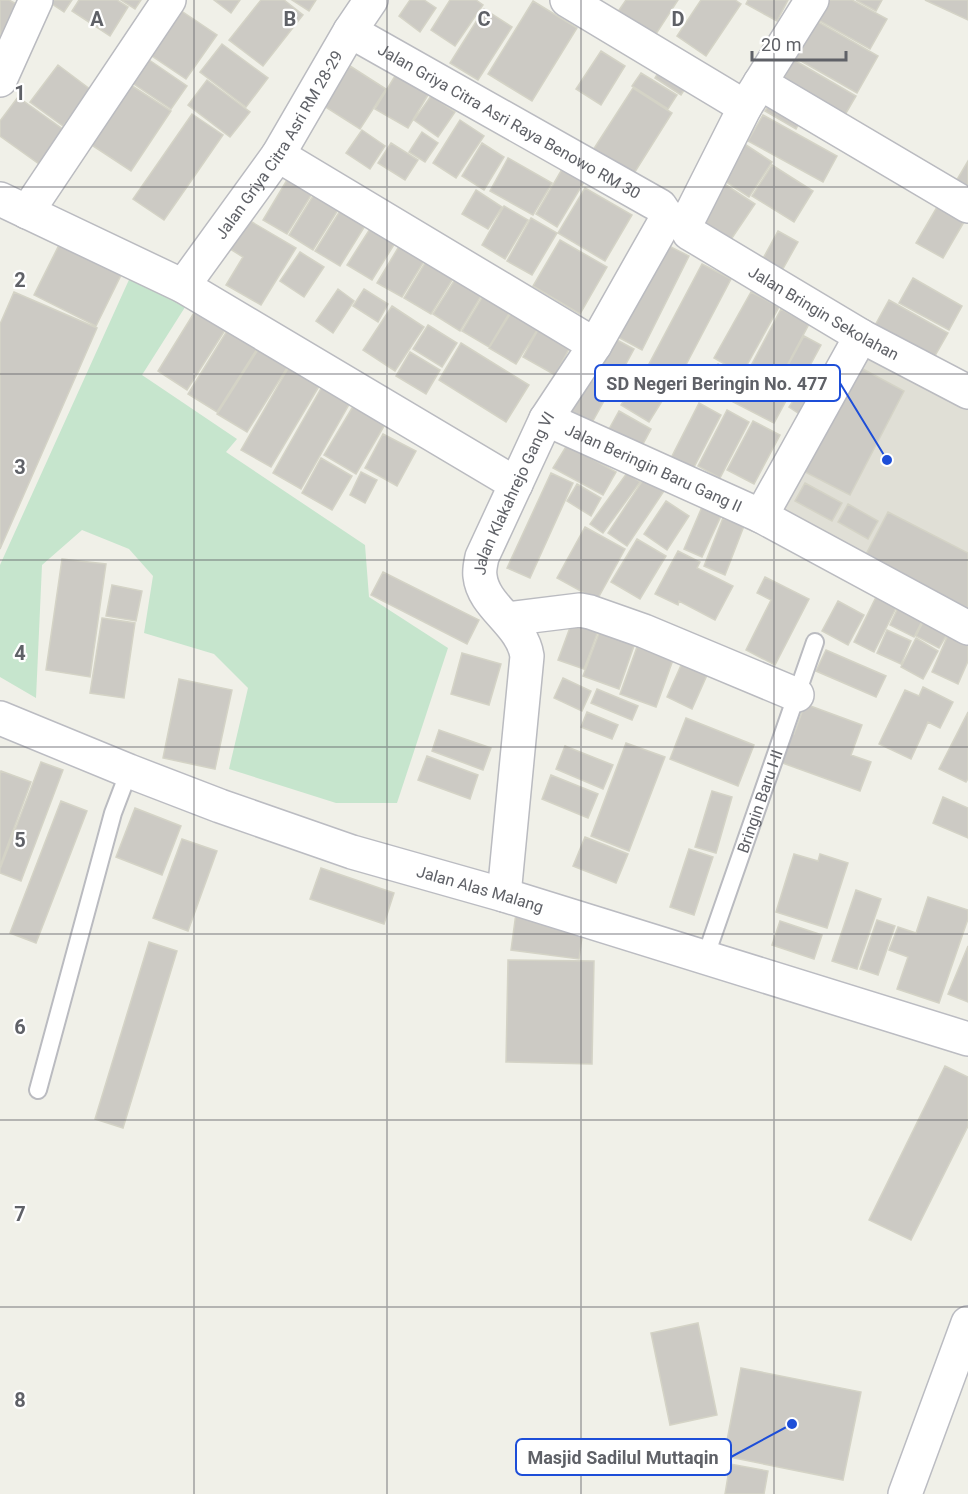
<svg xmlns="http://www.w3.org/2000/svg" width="968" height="1494" font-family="Roboto,sans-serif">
	<rect width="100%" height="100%" fill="#f0f0e8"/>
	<path fill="#e0dfd6" d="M865,346l103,55v218l-193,-100z"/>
	<path fill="#c6e5cd" d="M137,262l57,31 -52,82 95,64 -11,13 139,93 4,52 79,51 -51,155h-61l-107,-34 19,-81 -34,-34 -70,-21 9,-57 -24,-27 -47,-19 -40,35 -6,133 -36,-21v-112z"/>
	<path fill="#cccac4" stroke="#d4d3c6" stroke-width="1.5" d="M0,0h9l15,8 -18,34 -6,-4z
		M46,0h26l-8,12z
		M79,0h38l11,7 -18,29 -38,-25z
		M121,0h20l-6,9z
		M214,0h26l-9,13z
		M261,0h23l19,15 -40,51 -34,-26z
		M292,0h24l-7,11z
		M410,0h14l12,8 -16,24 -21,-16z
		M450,0h26l7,5 -28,41 -24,-16z
		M626,0h52l-24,37 -37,-24z
		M701,0h34l6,4 -35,52 -29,-20z
		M748,0h40l-11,21 -31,-17z
		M820,0h32l35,19 -17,30 -59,-33z
		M856,0h26l-6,11z
		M925,0h43v20z
		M533,1l44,27 -45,73 -44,-27z
		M174,6l43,29 -31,44 -43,-29z
		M484,9l28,18 -34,53 -28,-17z
		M806,15l72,41 -21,37 -72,-41z
		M222,44l46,34 -22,29 -46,-35z
		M601,51l24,15 -24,39 -25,-16z
		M139,53l48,33 -16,23 -49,-33z
		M794,60l62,36 -14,24 -62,-35z
		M58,65l33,25 -28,36 -33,-24z
		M350,66l36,23 -26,40 -36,-23z
		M661,68l27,16 -7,11 -26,-17z
		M398,71l33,19 -23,38 -33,-19z
		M641,73l36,22 -9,14 -36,-23z
		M123,80l48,31 -40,60 -47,-31z
		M207,80l43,32 -20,25 -42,-32z
		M633,88l39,25 -39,62 -40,-25z
		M431,96l24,16 -17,25 -24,-17z
		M18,97l46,33 -25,34 -39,-28v-15z
		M774,97l30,17 -8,15 -31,-18z
		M192,114l31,21 -59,85 -31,-21z
		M763,115l74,41 -14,26 -75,-41z
		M460,120l24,16 -28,42 -23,-15z
		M362,130l23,16 -15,23 -24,-16z
		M422,132l16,11 -13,19 -16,-10z
		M391,143l27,17 -13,20 -27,-17z
		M482,143l22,14 -20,33 -22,-14z
		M743,143l29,19 -23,35 -29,-19z
		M508,158l44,25 -19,32 -43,-24z
		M968,161v37l-16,-10z
		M565,164l22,13 -30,50 -21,-13z
		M772,165l41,26 -19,31 -42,-26z
		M290,175l25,14 -28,45 -24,-14z
		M720,181l35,23 -27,40 -35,-23z
		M585,188l47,27 -27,46 -47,-28z
		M476,190l26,17 -14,22 -26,-15z
		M316,191l25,14 -28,45 -24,-15z
		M343,206l25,15 -28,45 -25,-15z
		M504,206l24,14 -23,39 -23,-14z
		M937,207l27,15 -21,36 -27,-15z
		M240,215l56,33 -35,57 -35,-20 17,-28 -21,-13z
		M531,218l26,15 -25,42 -25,-14z
		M375,221l25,14 -28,45 -25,-15z
		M778,231l20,11 -18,32 -20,-10z
		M65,233l62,30 -31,63 -62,-31z
		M404,238l25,15 -27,44 -25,-14z
		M560,240l47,27 -27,47 -47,-28z
		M661,242l28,14 -47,94 -28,-15z
		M300,252l24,15 -20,30 -24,-16z
		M431,253l28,16 -28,45 -27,-16z
		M702,264l29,15 -53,101 -29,-16z
		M461,270l26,16 -27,45 -27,-17z
		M913,278l49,28 -13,24 -50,-27z
		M489,286l27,16 -27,45 -27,-16z
		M338,289l16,12 -21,32 -17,-12z
		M364,289l24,15 -10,18 -25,-16z
		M14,292l83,36 -97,221v-225z
		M751,292l28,15 -37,67 -28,-16z
		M889,300l59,33 -16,28 -59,-32z
		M517,303l27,16 -28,45 -27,-16z
		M392,306l32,21 -29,44 -32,-21z
		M197,308l30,19 -40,63 -29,-19z
		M781,309l28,15 -36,68 -28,-15z
		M428,325l29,18 -15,24 -29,-18z
		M230,326l30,18 -43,68 -29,-18z
		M538,330l32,17 -15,28 -32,-18z
		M606,334l28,15 -20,37 -28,-15z
		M804,336l17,9 -27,50 -17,-9z
		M461,343l68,42 -23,37 -67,-42z
		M261,345l29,18 -43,69 -30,-18z
		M410,352l30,18 -14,24 -30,-18z
		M718,364l69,35 -13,24 -68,-35z
		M290,365l31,18 -50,84 -30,-17z
		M644,368l28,17 -23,37 -28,-17z
		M861,368l43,23 -54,104 -45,-23z
		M584,376l26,14 -26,47 -25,-14z
		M323,385l28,16 -50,88 -28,-16z
		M801,389l21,13 -12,19 -21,-14z
		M355,403l32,18 -31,53 -32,-19z
		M699,403l22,12 -30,58 -22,-11z
		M727,410l22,12 -29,56 -22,-12z
		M619,411l32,18 -15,28 -33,-17z
		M753,421l27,14 -26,49 -27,-14z
		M383,434l33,17 -19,35 -32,-18z
		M567,445l49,27 -13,23 -50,-27z
		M321,458l31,18 -20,34 -30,-17z
		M361,472l16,8 -12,23 -15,-8z
		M551,473l22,10 -43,95 -23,-10z
		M627,473l13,9 -37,51 -13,-9z
		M645,477l19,14 -37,55 -19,-13z
		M805,483l37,20 -10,18 -37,-20z
		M577,484l24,14 -10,18 -24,-15z
		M666,501l23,15 -22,34 -23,-16z
		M848,504l30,17 -10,18 -30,-17z
		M702,507l19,9 -19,41 -18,-8z
		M888,512l80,41v60l-105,-53z
		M723,518l21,8 -19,49 -21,-9z
		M585,527l40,22 -28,51 -40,-22z
		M637,539l29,17 -26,43 -29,-17z
		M678,551l22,11 -3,6 36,18 -18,34 -36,-19 -1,4 -23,-11z
		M62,559l44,5 -16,113 -44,-7z
		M383,572l96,48 -12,24 -96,-49z
		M765,577l44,22 -34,66 -29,-15 25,-50 -14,-7z
		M112,585l30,6 -6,30 -30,-5z
		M880,589l21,9 -27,54 -20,-10z
		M902,599l25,12 -13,26 -24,-12z
		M838,601l26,14 -16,30 -26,-14z
		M575,614l26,9 -17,46 -26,-9z
		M102,618l33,5 -11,75 -34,-5z
		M925,618l24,13 -10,17 -23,-12z
		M601,628l35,12 -17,49 -36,-13z
		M951,628l17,7v26l-10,23 -26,-12z
		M887,630l24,11 -10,23 -24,-11z
		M916,638l22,13 -15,28 -22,-12z
		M637,647l36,13 -17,47 -36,-13z
		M826,650l60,26 -10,21 -60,-26z
		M462,653l39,11 -12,41 -38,-11z
		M686,654l25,12 -19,43 -25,-12z
		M563,678l28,13 -9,20 -28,-13z
		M179,679l53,11 -17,79 -52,-11z
		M923,687l30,15 -13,26 -12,-6 -17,37 -32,-15 26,-54 14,6z
		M597,689l41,17 -6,14 -41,-17z
		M805,704l57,21 -11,30 20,7 -11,29 -83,-30 11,-29 6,2z
		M587,712l31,13 -6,14 -31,-12z
		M968,712v67l-2,3 -27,-13z
		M686,718l68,27 -16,41 -68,-27z
		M439,730l52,18 -8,22 -51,-19z
		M626,743l39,14 -36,94 -38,-15z
		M565,746l48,19 -10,24 -47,-20z
		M427,756l51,19 -8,24 -52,-19z
		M41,762l22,8 -42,111 -21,-8v-4z
		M1,771l30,11 -31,84v-91z
		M551,775l47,19 -10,24 -46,-19z
		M712,791l20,6 -16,56 -21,-6z
		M943,797l25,11v30l-35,-15z
		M61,801l26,10 -51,132 -26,-10z
		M135,808l46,18 -19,49 -46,-18z
		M585,837l43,17 -12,29 -43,-17z
		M182,839l35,12 -29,80 -35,-13z
		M689,849l24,8 -19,58 -24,-8z
		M794,854l24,7 2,-7 28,9 -21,65 -51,-16z
		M321,868l73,25 -10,31 -74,-25z
		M856,890l25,9 -24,70 -25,-8z
		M928,897l40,13v9l-29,84 -42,-14 11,-32 -19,-7 9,-23 18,6z
		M516,913l68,9 -5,37 -68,-9z
		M877,920l18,6 -17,49 -18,-6z
		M780,921l42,14 -8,24 -42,-14z
		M149,942l28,9 -54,177 -28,-9z
		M968,946v56l-20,-8z
		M508,960l86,1 -2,103 -86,-2z
		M945,1066l23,11v49l-57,114 -42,-20z
		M698,1323l19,92 -47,10 -19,-92z
		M741,1368l120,24 -18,88 -119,-24z
		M730,1464l38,7 -4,23h-39z"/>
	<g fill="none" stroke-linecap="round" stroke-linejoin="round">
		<defs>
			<g id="lane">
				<path id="s1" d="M705,958l110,-316"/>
				<path d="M38,1090l75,-277 16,-42"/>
			</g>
			<g id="street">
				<path d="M567,0l178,107"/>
				<path id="s2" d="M350,31l310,175 6,9 20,10"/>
				<path d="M0,80l36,-80"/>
				<path d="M760,83l208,123"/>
				<path d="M278,155l317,190"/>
				<path d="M0,199l183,87 333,198"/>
				<path d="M27,212l142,-212"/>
				<path id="s3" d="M687,226l2,7 172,103 107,56"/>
				<path d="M687,226l2,-8 56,-111 67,-107"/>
				<path id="s4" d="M183,286l95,-131 72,-124 21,-31"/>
				<path id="s5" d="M546,419l215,97 207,112"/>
				<path d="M761,516l100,-180"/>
				<path d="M507,619l73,-9 10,2 54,19 153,64"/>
				<path id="s6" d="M504,895l23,-239c-5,-33 -44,-49 -47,-80 -1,-6 1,-14 2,-19l64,-138 49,-74 69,-122 2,-8"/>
			</g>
			<g id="secondary">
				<path id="s7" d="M0,718l129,53 91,35 132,46 152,43 464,144"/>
				<path d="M905,1494l63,-171"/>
			</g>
		</defs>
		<use href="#lane" stroke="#babbc0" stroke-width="20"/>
		<use href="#street" stroke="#babbc0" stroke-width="36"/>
		<use href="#secondary" stroke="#bbbcc2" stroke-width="36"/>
		<use href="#lane" stroke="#fff" stroke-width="16"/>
		<use href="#street" stroke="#fff" stroke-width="33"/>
		<use href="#secondary" stroke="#fff" stroke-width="33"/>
	</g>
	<path fill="none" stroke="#5f6167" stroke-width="1.5" stroke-opacity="0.55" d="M194,0v1494M387,0v1494M581,0v1494M774,0v1494M0,187h968M0,374h968M0,560h968M0,747h968M0,934h968M0,1120h968M0,1307h968"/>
	<g text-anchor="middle" stroke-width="4.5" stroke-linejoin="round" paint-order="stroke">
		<g font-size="16" fill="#5f6167" stroke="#fff">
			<text dy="6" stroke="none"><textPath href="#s2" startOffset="183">Jalan Griya Citra Asri Raya Benowo RM 30</textPath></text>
			<text dy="6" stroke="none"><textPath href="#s4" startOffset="171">Jalan Griya Citra Asri RM 28-29</textPath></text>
			<text dy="6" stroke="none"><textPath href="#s3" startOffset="164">Jalan Bringin Sekolahan</textPath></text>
			<text dy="6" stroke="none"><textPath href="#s5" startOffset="118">Jalan Beringin Baru Gang II</textPath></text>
			<text dy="6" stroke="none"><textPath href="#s6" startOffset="424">Jalan Klakahrejo Gang VI</textPath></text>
			<text dy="6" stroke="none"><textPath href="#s1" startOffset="166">Bringin Baru I-II</textPath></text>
			<text dy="6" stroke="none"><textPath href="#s7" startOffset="510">Jalan Alas Malang</textPath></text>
		</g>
	</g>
	<g font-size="20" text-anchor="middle" font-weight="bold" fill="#5f6167" stroke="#fff" stroke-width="4.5" stroke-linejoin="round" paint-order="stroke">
		<text x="97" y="26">A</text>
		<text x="290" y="26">B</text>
		<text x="484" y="26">C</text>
		<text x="678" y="26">D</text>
		<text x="20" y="100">1</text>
		<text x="20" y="287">2</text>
		<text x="20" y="474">3</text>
		<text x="20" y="660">4</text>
		<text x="20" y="847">5</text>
		<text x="20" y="1034">6</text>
		<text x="20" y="1221">7</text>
		<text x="20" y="1407">8</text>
	</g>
	<path fill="none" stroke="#1d4ed8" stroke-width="2" d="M887 460L840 383M792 1424L731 1457"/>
	<g fill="#1d4ed8" stroke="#fff" stroke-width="2">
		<circle cx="887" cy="460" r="6"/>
		<circle cx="792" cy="1424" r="6"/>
	</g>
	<g fill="#fff" stroke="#1d4ed8" stroke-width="2">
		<rect x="595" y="365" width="245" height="36" rx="6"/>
		<rect x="516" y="1439" width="215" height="36" rx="6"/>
	</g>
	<g font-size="18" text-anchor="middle" font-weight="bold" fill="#5f6167">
		<text x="717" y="390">SD Negeri Beringin No. 477</text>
		<text x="623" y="1464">Masjid Sadilul Muttaqin</text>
	</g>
	<path d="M752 51v9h94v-9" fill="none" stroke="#5f6167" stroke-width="3"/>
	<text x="761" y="51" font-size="18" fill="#5f6167" stroke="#ffffff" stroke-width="4.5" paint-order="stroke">20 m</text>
</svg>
